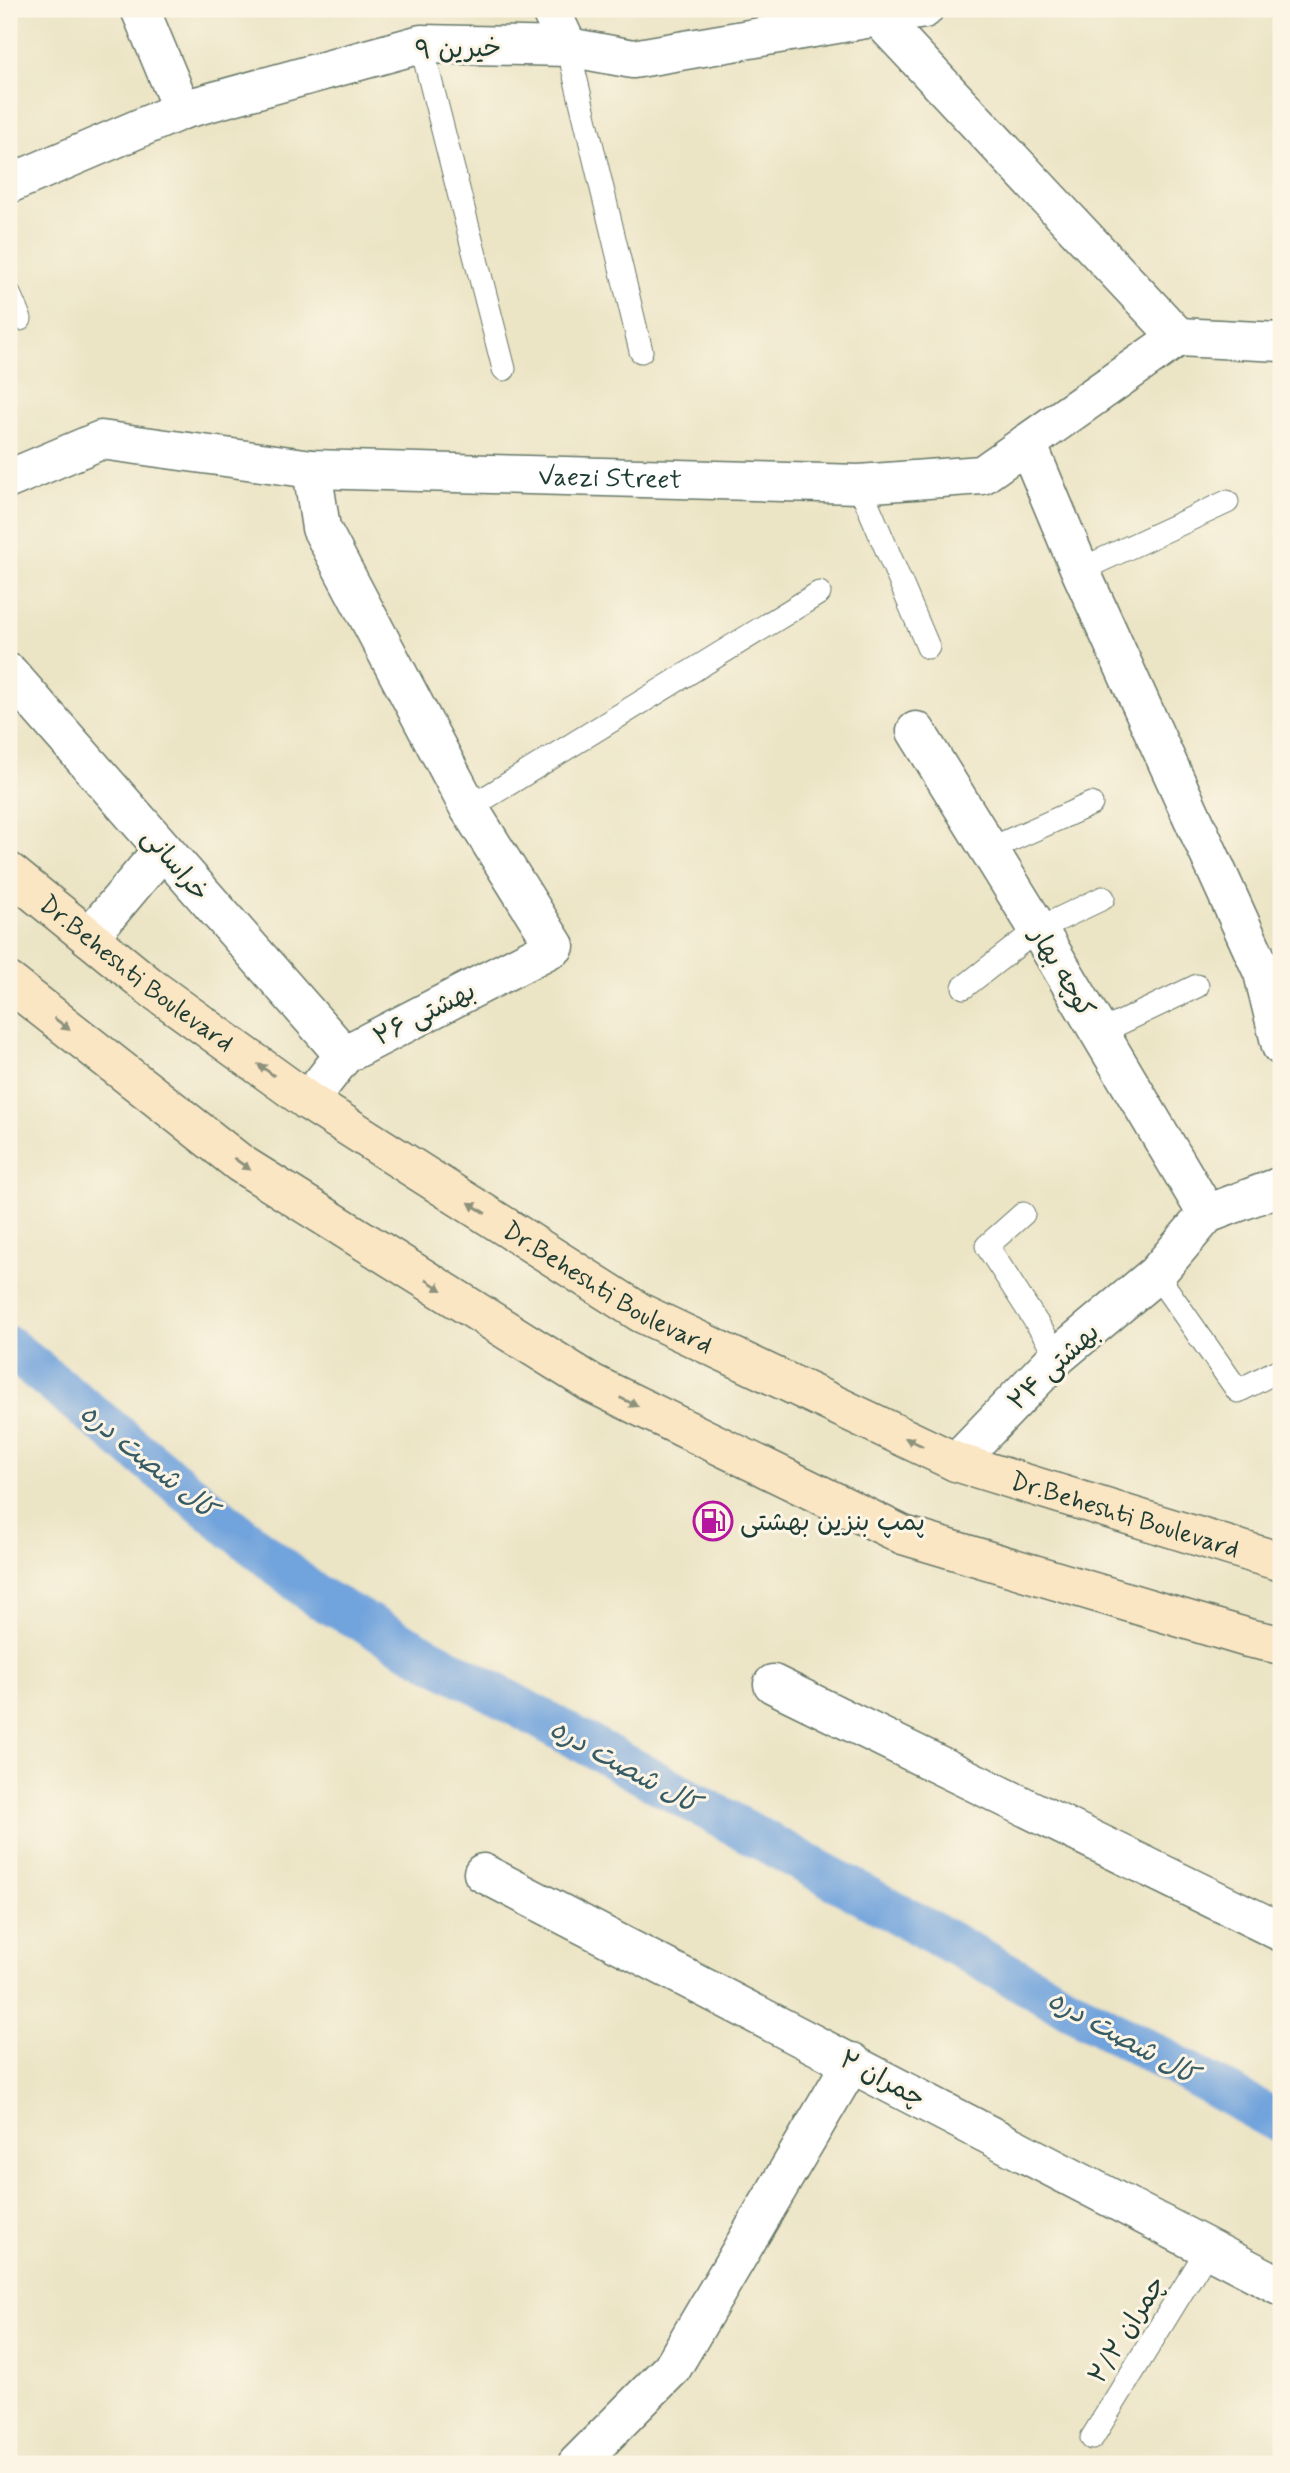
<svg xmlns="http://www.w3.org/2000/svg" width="1290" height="2473" font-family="Mynerve,'Playpen Sans Arabic',sans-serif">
	<rect width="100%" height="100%" fill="#fcf5e5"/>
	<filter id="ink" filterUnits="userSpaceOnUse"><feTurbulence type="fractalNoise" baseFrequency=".0143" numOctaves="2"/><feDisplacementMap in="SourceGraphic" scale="14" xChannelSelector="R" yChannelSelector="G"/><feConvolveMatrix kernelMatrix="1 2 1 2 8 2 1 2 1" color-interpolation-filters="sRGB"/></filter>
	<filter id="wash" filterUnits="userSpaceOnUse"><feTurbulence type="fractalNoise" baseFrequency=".00686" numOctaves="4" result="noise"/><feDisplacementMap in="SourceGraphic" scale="28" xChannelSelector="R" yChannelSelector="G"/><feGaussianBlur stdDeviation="1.57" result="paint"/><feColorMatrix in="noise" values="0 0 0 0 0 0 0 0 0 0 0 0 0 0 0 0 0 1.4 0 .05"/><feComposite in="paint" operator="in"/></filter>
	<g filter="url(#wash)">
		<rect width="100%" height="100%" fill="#ebe4c5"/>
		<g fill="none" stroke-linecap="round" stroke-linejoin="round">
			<path stroke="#71a3dc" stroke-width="42" d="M9,1347l307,249 965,527"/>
		</g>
	</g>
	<g filter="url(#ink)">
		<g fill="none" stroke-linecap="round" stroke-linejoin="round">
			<defs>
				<path id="service" d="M421,44l83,325
					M568,47l73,304
					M9,294l11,25
					M859,484l69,163
					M1080,570l147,-68
					M469,808l350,-215
					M988,850l103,-46
					M964,987l74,-58 65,-31
					M1099,1033l98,-47
					M1023,1214l-36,32 71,110
					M1156,1274l82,117 43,-22
					M1092,2438l116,-189"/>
				<g id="minor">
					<path d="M140,9l42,101"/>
					<path d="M550,9l18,38"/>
					<path d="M879,18l299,319"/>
					<path d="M9,184l173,-74 239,-66 147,3 65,12 291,-50"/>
					<path d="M1178,337l103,5"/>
					<path d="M1027,443l53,127 183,403 18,73"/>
					<path id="s1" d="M9,479l92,-39 211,29 547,15 123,-9 196,-138"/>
					<path d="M9,673l335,382"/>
					<path d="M916,731l122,198 169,285"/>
					<path d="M89,937l74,-88"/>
					<path d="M308,1101l36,-46 211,-109 -86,-138 -148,-280 -9,-59"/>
					<path d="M956,1462l102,-106 98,-82 51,-60 74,-28"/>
					<path d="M773,1684l508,248"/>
					<path d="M483,1873l798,413"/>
					<path d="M577,2464l95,-96 180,-306"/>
				</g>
				<g id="secondary">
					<path id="s2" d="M9,872l144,117 155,112 333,212 315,149 325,100"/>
					<path d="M9,982l232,182 350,219 312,152 345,103 33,7"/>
				</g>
			</defs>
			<use href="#service" stroke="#667767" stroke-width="25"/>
			<use href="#minor" stroke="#667767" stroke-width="41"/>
			<use href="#secondary" stroke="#667767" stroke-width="41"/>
			<use href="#service" stroke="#fff" stroke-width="23"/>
			<use href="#minor" stroke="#fff" stroke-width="38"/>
			<use href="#secondary" stroke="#fbe6c4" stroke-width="38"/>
		</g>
		<defs><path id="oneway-solid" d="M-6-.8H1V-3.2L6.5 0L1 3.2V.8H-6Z" transform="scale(1.75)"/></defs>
		<g fill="#8d927c">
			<use href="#oneway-solid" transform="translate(62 1024) rotate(38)"/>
			<use href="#oneway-solid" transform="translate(266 1070) rotate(-144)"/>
			<use href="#oneway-solid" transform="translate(242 1164) rotate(35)"/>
			<use href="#oneway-solid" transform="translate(477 1208) rotate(-147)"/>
			<use href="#oneway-solid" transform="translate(434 1285) rotate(32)"/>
			<use href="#oneway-solid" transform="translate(629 1402) rotate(26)"/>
			<use href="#oneway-solid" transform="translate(914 1442) rotate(-155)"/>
		</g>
	</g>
	<defs>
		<symbol id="fuel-ring" viewBox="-11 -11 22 22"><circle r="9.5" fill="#fcf5e5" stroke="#b5179e" stroke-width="1.5"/><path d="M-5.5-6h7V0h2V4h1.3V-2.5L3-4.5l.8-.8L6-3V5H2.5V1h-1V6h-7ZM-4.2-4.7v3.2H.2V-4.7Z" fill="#b5179e"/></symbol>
	</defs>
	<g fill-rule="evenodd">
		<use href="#fuel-ring" x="691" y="1499" width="44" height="44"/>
	</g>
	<g text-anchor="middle" stroke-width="6" stroke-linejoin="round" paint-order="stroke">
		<g font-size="26" fill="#1f3d34" stroke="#fcf5e5">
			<text transform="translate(458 48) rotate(-2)" y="9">خیرین ۹</text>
			<text dy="9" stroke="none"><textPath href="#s1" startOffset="611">Vaezi Street</textPath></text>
			<text transform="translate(176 864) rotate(49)" y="9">خراسانی</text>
			<text dy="9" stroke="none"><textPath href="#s2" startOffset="163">Dr.Beheshti Boulevard</textPath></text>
			<text transform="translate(1063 972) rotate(59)" y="9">کوچه بهار</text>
			<text transform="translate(424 1013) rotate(-27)" y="9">بهشتی ۲۶</text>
			<text dy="9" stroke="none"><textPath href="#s2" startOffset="730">Dr.Beheshti Boulevard</textPath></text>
			<text transform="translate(1053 1366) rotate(-43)" y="9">بهشتی ۲۴</text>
			<text dy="9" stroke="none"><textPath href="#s2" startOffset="1297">Dr.Beheshti Boulevard</textPath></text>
			<text transform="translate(883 2078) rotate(28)" y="9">چمران ۲</text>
			<text transform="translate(1126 2329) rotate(-58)" y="9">چمران ۲/۲</text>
		</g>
		<g font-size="26" fill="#1f3d34" stroke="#fcf5e5" text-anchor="start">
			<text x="740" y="1530">پمپ بنزین بهشتی</text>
		</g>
		<g font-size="28" font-style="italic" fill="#385c66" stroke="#fcf5e5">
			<text transform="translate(149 1460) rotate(39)" y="10">کال شصت دره</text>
			<text transform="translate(625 1765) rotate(29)" y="10">کال شصت دره</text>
			<text transform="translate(1123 2036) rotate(29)" y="10">کال شصت دره</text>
		</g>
	</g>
	<rect width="1290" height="2473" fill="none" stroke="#fcf5e5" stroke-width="35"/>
</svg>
